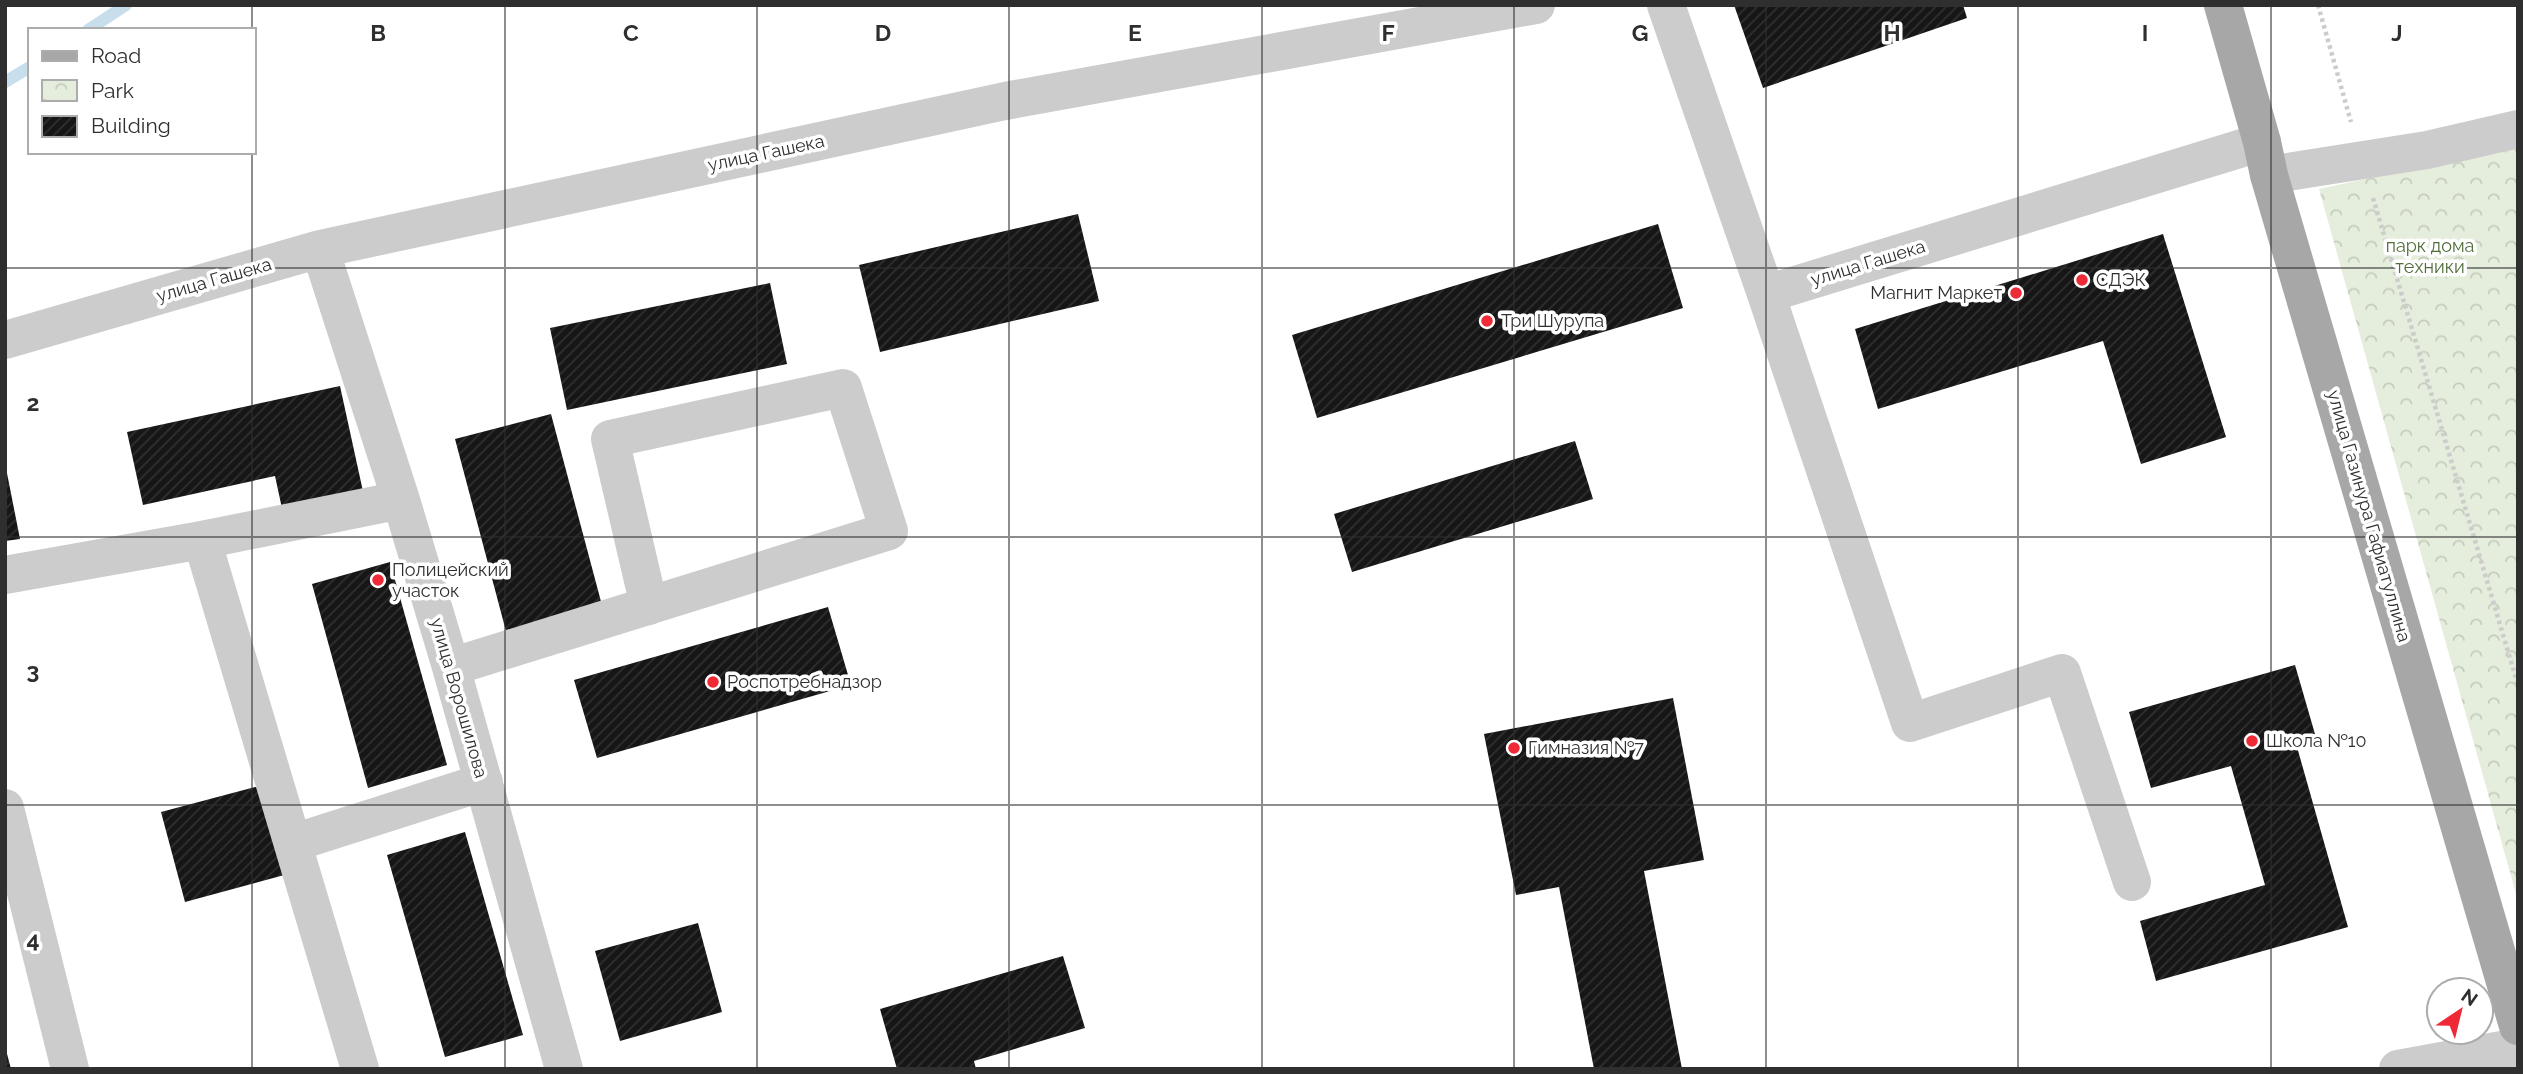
<svg xmlns="http://www.w3.org/2000/svg" width="2523" height="1074" font-family="Raleway,sans-serif">
	<defs>
		<pattern id="park-crowns" width="20" height="18" patternUnits="userSpaceOnUse" patternTransform="scale(1.75)"><rect width="20" height="18" fill="#e5eddc"/><path d="M2 6a3 3 0 1 1 6 0M12 15a3 3 0 1 1 6 0" fill="none" stroke="#c5ccbd"/></pattern>
		<pattern id="building-hatch" width="6" height="6" patternUnits="userSpaceOnUse" patternTransform="scale(1.75)"><rect width="6" height="6" fill="#161616"/><path d="M-1 1l2-2M0 6l6-6M5 7l2-2" fill="none" stroke="#303030"/></pattern>
	</defs>
	<rect width="100%" height="100%" fill="#fff"/>
	<path fill="url(#park-crowns)" d="M2518,146v755l-199,-712z"/>
	<g fill="none" stroke-linecap="round" stroke-linejoin="round">
		<path stroke="#c8deed" stroke-width="12" d="M88,30l38,-25
			M5,82l25,-15"/>
	</g>
	<path fill="url(#building-hatch)" d="M1734,5h229l4,13 -204,70z
		M1078,214l21,87 -219,51 -21,-87z
		M1658,224l25,84 -366,110 -25,-83z
		M2163,234l63,203 -85,27 -38,-123 -225,68 -23,-80z
		M770,283l17,81 -220,46 -17,-82z
		M340,386l24,110 -81,17 -8,-37 -132,29 -16,-73z
		M551,414l52,195 -96,26 -52,-196z
		M1575,441l18,58 -241,73 -18,-58z
		M5,463l15,76 -15,2z
		M390,562l57,203 -79,23 -56,-204z
		M828,607l23,78 -254,73 -23,-78z
		M2295,665l22,76 -20,6 51,180 -192,54 -16,-60 125,-36 -34,-119 -80,22 -22,-76z
		M1673,698l31,162 -60,11 38,198h-88l-35,-182 -43,8 -32,-161z
		M263,785l25,89 -103,28 -24,-90z
		M465,832l58,203 -78,22 -58,-202z
		M698,923l24,89 -102,29 -25,-90z
		M1063,956l22,72 -111,33 2,8h-79l-17,-60z
		M5,1050h1l5,19h-6z"/>
	<g fill="none" stroke-linecap="round" stroke-linejoin="round">
		<path stroke="#ccc" stroke-width="4.5" stroke-dasharray="3.5 3.5" stroke-linecap="butt" d="M2318,5l33,117
			M2373,198l145,487"/>
		<path stroke="#ccc" stroke-width="38" d="M1666,5l100,289 496,-152
			M2269,175l158,-25 91,-21
			M320,249l81,251 50,167 113,402
			M1766,294l144,429 152,-50 70,209
			M5,340l315,-91 685,-148 531,-96
			M202,540l199,-40
			M5,575l197,-35 158,529
			M451,667l438,-136 -46,-143 -233,51 39,167
			M5,808l65,261
			M293,843l191,-61
			M2398,1069l120,-22"/>
		<path stroke="#a7a7a7" stroke-width="38" d="M2223,5l39,137 7,33 249,851"/>
	</g>
	<path fill="none" stroke="#2f2f2f" stroke-width="2" stroke-opacity="0.55" d="M252,5v25M505,5v1064M757,5v1064M1009,5v1064M1262,5v1064M1514,5v1064M1766,5v1064M2018,5v1064M2271,5v1064M252,152v917M5,268h2513M5,537h2513M5,805h2513"/>
	<g fill="#ed2a36" stroke="#fff" stroke-width="2.5">
		<circle cx="2082" cy="280" r="7"/>
		<circle cx="2016" cy="293" r="7"/>
		<circle cx="1487" cy="321" r="7"/>
		<circle cx="378" cy="580" r="7"/>
		<circle cx="713" cy="682" r="7"/>
		<circle cx="2252" cy="741" r="7"/>
		<circle cx="1514" cy="748" r="7"/>
	</g>
	<g text-anchor="middle" stroke-width="7" stroke-linejoin="round" paint-order="stroke">
		<g font-size="18" fill="#2f2f2f" stroke="#fff">
			<text transform="translate(766 153) rotate(-12)" y="6">улица Гашека</text>
			<text transform="translate(1868 263) rotate(-17)" y="6">улица Гашека</text>
			<text transform="translate(214 280) rotate(-16)" y="6">улица Гашека</text>
			<text transform="translate(2369 516) rotate(74)" y="6">улица Газинура Гафиатуллина</text>
			<text transform="translate(459 698) rotate(74)" y="6">улица Ворошилова</text>
		</g>
		<g font-size="18" fill="#516d3a" stroke="#fff">
			<text x="2430" y="252">парк дома<tspan x="2430" dy="21">техники</tspan></text>
		</g>
		<g font-size="18" fill="#2f2f2f" stroke="#fff" text-anchor="start">
			<text x="2096" y="286">СДЭК</text>
			<text x="2002" y="299" text-anchor="end">Магнит Маркет</text>
			<text x="1501" y="327">Три Шурупа</text>
			<text x="392" y="576">Полицейский<tspan x="392" dy="21">участок</tspan></text>
			<text x="727" y="688">Роспотребнадзор</text>
			<text x="2266" y="747">Школа №10</text>
			<text x="1528" y="754">Гимназия №7</text>
		</g>
	</g>
	<g font-size="23" text-anchor="middle" font-weight="bold" fill="#2f2f2f" stroke="#fff" stroke-width="7" stroke-linejoin="round" paint-order="stroke">
		<text x="378" y="41">B</text>
		<text x="631" y="41">C</text>
		<text x="883" y="41">D</text>
		<text x="1135" y="41">E</text>
		<text x="1388" y="41">F</text>
		<text x="1640" y="41">G</text>
		<text x="1892" y="41">H</text>
		<text x="2145" y="41">I</text>
		<text x="2397" y="41">J</text>
		<text x="33" y="411">2</text>
		<text x="33" y="679">3</text>
		<text x="33" y="948">4</text>
	</g>
	<rect width="2523" height="1074" fill="none" stroke="#2f2f2f" stroke-width="14"/>
	<rect x="28" y="28" width="228" height="126" fill="#ffffff" stroke="#acacac" stroke-width="2"/>
	<rect x="42" y="51" width="35" height="10" fill="#a7a7a7" stroke="#acacac" stroke-width="2"/>
	<text x="91" y="63" font-size="21" fill="#2f2f2f">Road</text>
	<rect x="42" y="80" width="35" height="21" fill="url(#park-crowns)" stroke="#acacac" stroke-width="2"/>
	<text x="91" y="98" font-size="21" fill="#2f2f2f">Park</text>
	<rect x="42" y="116" width="35" height="21" fill="url(#building-hatch)" stroke="#acacac" stroke-width="2"/>
	<text x="91" y="133" font-size="21" fill="#2f2f2f">Building</text>
	<g transform="translate(2460 1011) rotate(35)"><circle r="33" fill="#ffffff" stroke="#acacac" stroke-width="2"/>
	<path d="M0-5L12 26L0 18L-12 26Z" fill="#ed2a36"/>
	<text y="-10" font-size="19" font-weight="bold" text-anchor="middle" fill="#2f2f2f">N</text>
	</g>
</svg>
